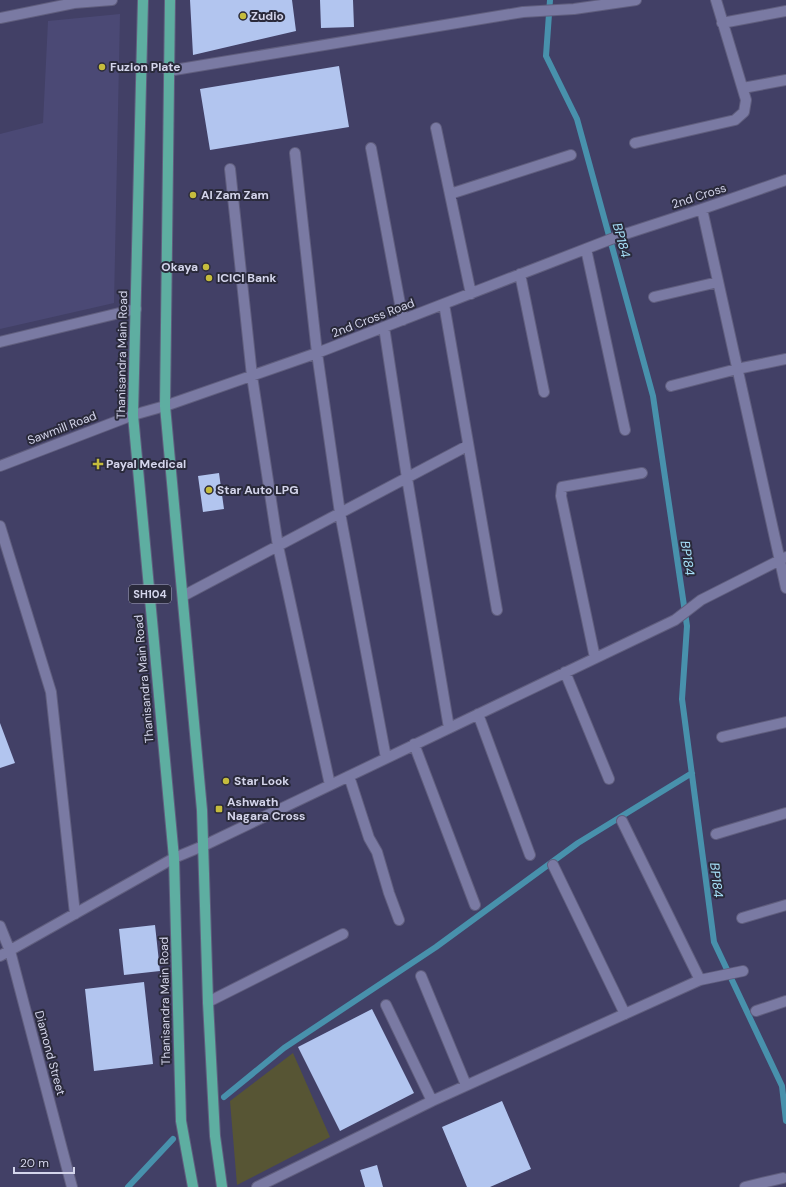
<svg xmlns="http://www.w3.org/2000/svg" width="786" height="1187" font-family="'DM Sans',sans-serif">
	<rect width="100%" height="100%" fill="#424066"/>
	<path fill="#4b4975" d="M120,14l-6,289 -114,26v-195l43,-11 5,-102z"/>
	<path fill="#575534" d="M293,1053l37,84 -93,48 -7,-84z"/>
	<g fill="none" stroke-linecap="round" stroke-linejoin="round">
		<path stroke="#4891ac" stroke-width="6" d="M550,0l-4,56 31,63 76,277 34,230 -5,73 32,243 68,144 4,35
			M224,1097l60,-49 152,-101 142,-104 114,-70
			M128,1187l45,-48"/>
	</g>
	<path fill="#b2c5ef" d="M190,0h102l4,31 -103,24z
		M320,0h33l1,27 -33,1z
		M339,66l10,61 -139,23 -10,-61z
		M219,473l5,36 -21,3 -5,-36z
		M0,723l15,40 -15,5z
		M155,925l5,46 -36,4 -5,-46z
		M144,982l9,82 -59,7 -9,-82z
		M372,1009l42,84 -74,38 -42,-84z
		M502,1101l29,68 -41,18h-23l-25,-60z
		M377,1165l6,22h-18l-5,-17z"/>
	<g fill="none" stroke-linecap="round" stroke-linejoin="round">
		<defs>
			<path id="minor" d="M0,18l74,-15 38,-3
				M722,23l64,-12
				M168,71l355,-59 51,-3 62,-9
				M743,88l43,-8
				M436,128l35,166
				M635,143l100,-23 9,-8 2,-12 -30,-100
				M371,148l32,172
				M295,153l22,200 23,160 46,245
				M230,169l22,207 26,170 52,239
				M450,194l121,-39
				M702,209l84,379
				M586,249l39,181
				M520,274l24,118
				M654,297l64,-15
				M444,304l53,306
				M384,327l23,151 42,250
				M0,342l136,-33
				M671,386l66,-17 49,-10
				M0,466l133,-51 32,-9 152,-53 302,-117 83,-27 84,-29
				M0,526l51,166 24,222
				M183,596l284,-150
				M595,658l-34,-162 1,-9 80,-14
				M565,672l44,107
				M478,714l52,141
				M722,737l64,-15
				M414,744l61,161
				M349,776l20,62 8,14 12,41 10,27
				M622,821l78,159
				M716,834l70,-21
				M553,865l72,149
				M742,918l44,-13
				M0,926l10,25 62,236
				M0,956l174,-98 29,-12 472,-226 26,-20 85,-43
				M421,976l45,109
				M208,1002l135,-68
				M386,1005l46,96
				M756,1011l30,-10
				M257,1187l175,-86 268,-121 43,-9
				M745,1187l38,-9"/>
			<path id="major" d="M143,0l-10,415 41,443 7,263 12,66
				M170,0l-5,406 37,404 6,192 7,134 7,51"/>
		</defs>
		<use href="#minor" stroke="#605e7e" stroke-width="12"/>
		<use href="#major" stroke="#605e7e" stroke-width="12"/>
		<use href="#minor" stroke="#7a7aa3" stroke-width="10"/>
		<use href="#major" stroke="#5eaea1" stroke-width="10"/>
	</g>
	<g fill="#c5bc3d" stroke="#2a2a3b" stroke-width="1.5">
		<circle cx="243" cy="16" r="4"/>
		<circle cx="102" cy="67" r="4"/>
		<circle cx="193" cy="195" r="4"/>
		<circle cx="206" cy="267" r="4"/>
		<circle cx="209" cy="278" r="4"/>
		<path d="M96 458h4v4h4v4h-4v4h-4v-4h-4v-4h4z"/>
		<circle cx="209" cy="490" r="4"/>
		<circle cx="226" cy="781" r="4"/>
		<rect x="215" y="805" width="8" height="8" rx="2"/>
	</g>
	<g text-anchor="middle" stroke-width="4" stroke-linejoin="round" paint-order="stroke">
		<rect fill="#2a2a3b" stroke="#a1a2b6" stroke-width="1" x="129" y="585" width="42" height="18" rx="3"/>
		<g font-size="11" font-weight="bold" fill="#d4d5eb">
			<text x="150" y="598">SH104</text>
		</g>
		<g font-size="12" font-weight="bold" fill="#d4d5eb" stroke="#2a2a3b" text-anchor="start">
			<text x="251" y="20">Zudio</text>
			<text x="110" y="71">Fuzion Plate</text>
			<text x="201" y="199">Al Zam Zam</text>
			<text x="198" y="271" text-anchor="end">Okaya</text>
			<text x="217" y="282">ICICI Bank</text>
			<text x="106" y="468">Payal Medical</text>
			<text x="217" y="494">Star Auto LPG</text>
			<text x="234" y="785">Star Look</text>
			<text x="227" y="806">Ashwath<tspan x="227" dy="14">Nagara Cross</tspan></text>
		</g>
		<g font-size="12" fill="#d4d5eb" stroke="#2a2a3b">
			<text transform="translate(699 196) rotate(-18)" y="4">2nd Cross</text>
			<text transform="translate(373 318) rotate(-21)" y="4">2nd Cross Road</text>
			<text transform="translate(122 355) rotate(-89)" y="4">Thanisandra Main Road</text>
			<text transform="translate(62 428) rotate(-21)" y="4">Sawmill Road</text>
			<text transform="translate(144 679) rotate(-95)" y="4">Thanisandra Main Road</text>
			<text transform="translate(165 1001) rotate(-91)" y="4">Thanisandra Main Road</text>
			<text transform="translate(50 1053) rotate(75)" y="4">Diamond Street</text>
		</g>
		<g font-size="13" font-style="italic" fill="#a7e1f9" stroke="#2a2a3b">
			<text transform="translate(622 240) rotate(75)" y="5">BP184</text>
			<text transform="translate(688 558) rotate(82)" y="5">BP184</text>
			<text transform="translate(717 880) rotate(83)" y="5">BP184</text>
		</g>
	</g>
	<path d="M14 1167v6h60v-6" fill="none" stroke="#d4d5eb" stroke-width="2"/>
	<text x="20" y="1167" font-size="12" fill="#d4d5eb" stroke="#2a2a3b" stroke-width="3" paint-order="stroke">20 m</text>
</svg>
